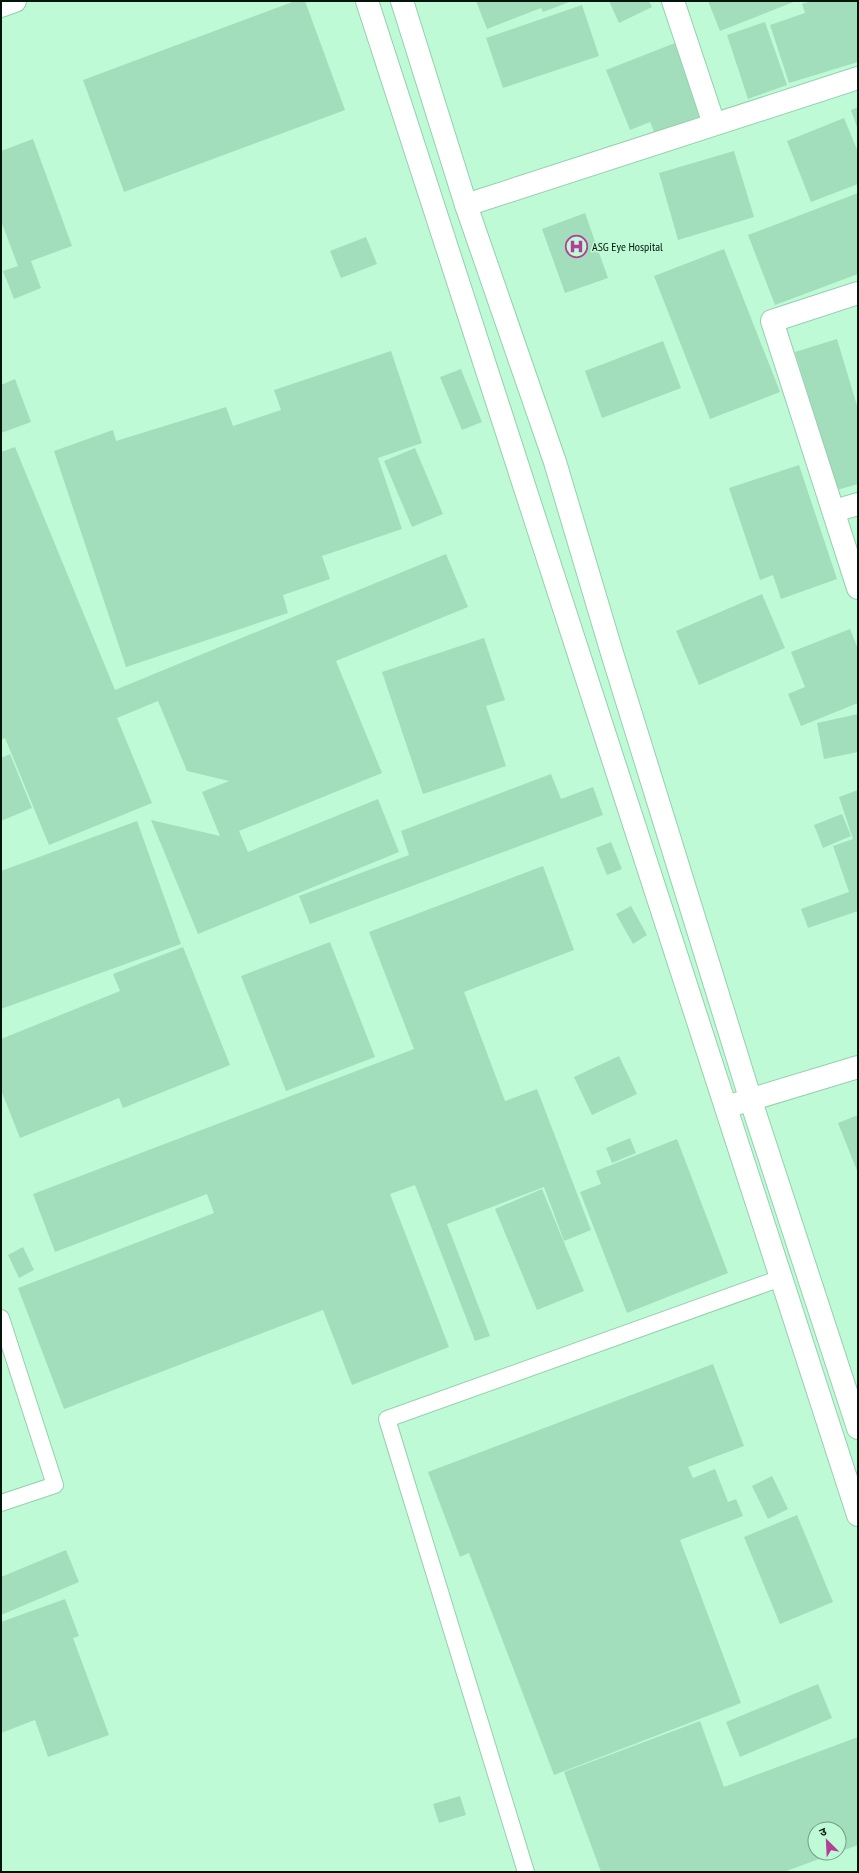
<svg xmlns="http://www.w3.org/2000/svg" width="859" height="1873" font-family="'PT Sans Narrow','Noto Sans Devanagari',sans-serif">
	<rect width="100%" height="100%" fill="#befad6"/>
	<path fill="#a2debb" d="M295,1h10l40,109 -221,82 -41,-112z
		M476,1h96l-29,11 -2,-4 -54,21z
		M609,1h40l3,6 -33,16z
		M708,1h88l-76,30z
		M811,1h47v61l-69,21 -19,-58 35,-12 -3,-9z
		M582,5l17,51 -96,32 -17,-50z
		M765,22l22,63 -39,14 -21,-64z
		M675,43l28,72 -48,19 -5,-12 -20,8 -24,-60z
		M858,107v23l-7,-20z
		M844,118l14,34v32l-47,18 -24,-61z
		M33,139l39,107 -41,15 10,27 -27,11 -11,-28 15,-5 -17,-45v-70z
		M734,151l20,66 -76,23 -19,-67z
		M858,193v81l-83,31 -27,-70z
		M585,213l23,65 -43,15 -23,-64z
		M366,237l11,27 -36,14 -11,-27z
		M724,249l56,143 -70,27 -56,-143z
		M837,339l21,70v75l-21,6 -42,-138z
		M663,341l18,47 -79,30 -17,-47z
		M391,351l31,92 -44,15 24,71 -80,27 8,23 -47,16 5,18 -162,54 -72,-216 59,-21 3,11 110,-34 7,19 48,-16 -7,-20z
		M461,369l21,53 -20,8 -22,-53z
		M15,379l16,43 -30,11v-48z
		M15,447l100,243 331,-136 22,53 -132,54 46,112 -143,58 9,21 130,-53 21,53 -201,82 -47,-114 69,16 -18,-44 27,-11 -42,-10 -29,-70 -41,17 35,85 -103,42 -44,-107 -4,2v-288z
		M415,448l28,66 -31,13 -28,-66z
		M799,465l38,114 -56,20 -8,-24 -13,5 -31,-92z
		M762,594l23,54 -86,37 -23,-54z
		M850,629l8,20v54l-57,23 -13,-32 17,-7 -14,-35z
		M484,638l21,62 -19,6 20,60 -83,28 -41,-122z
		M858,714v38l-34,7 -7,-36z
		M10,754l22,54 -31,13v-63z
		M551,774l10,25 32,-12 10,28 -293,109 -11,-28 110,-41 -8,-24z
		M858,790v121l-50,17 -7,-19 48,-17 -16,-46 20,-7 -14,-42z
		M842,814l9,22 -28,12 -9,-23z
		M137,821l44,123 -180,65v-138z
		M611,842l11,27 -15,6 -11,-27z
		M543,866l31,84 -110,42 41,109 32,-12 54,141 -27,11 -20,-54 -97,37 43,112 -15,5 -60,-156 -25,9 59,153 -97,38 -29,-75 -259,99 -46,-121 196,-75 -7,-19 -152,58 -22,-58 381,-145 -45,-117z
		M631,906l16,29 -14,9 -17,-30z
		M330,942l45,115 -89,34 -45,-115z
		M183,947l47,118 -107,43 -4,-10 -99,40 -19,-48v-51l119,-48 -7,-17z
		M619,1056l18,38 -45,21 -18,-38z
		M858,1115v58l-20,-50z
		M630,1138l6,15 -24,10 -6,-15z
		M677,1139l51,134 -101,40 -47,-121 21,-8 -5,-13z
		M542,1189l42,102 -47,19 -42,-101z
		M23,1247l11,23 -15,8 -11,-23z
		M713,1364l31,82 -56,21 5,11 22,-9 13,33 8,-3 7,17 -63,24 61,163 -187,72 -85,-222 -9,4 -32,-85z
		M772,1476l16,33 -20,10 -16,-33z
		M797,1515l36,87 -53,22 -36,-87z
		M66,1550l13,32 -78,33v-38z
		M65,1599l14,37 -6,2 36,97 -61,22 -13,-37 -34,13v-111z
		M818,1684l14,34 -92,39 -14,-35z
		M700,1721l24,66 134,-50v108l-19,7v-23h-24v24h20l-51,19h-183l-37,-100z
		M460,1796l6,19 -27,8 -6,-19z"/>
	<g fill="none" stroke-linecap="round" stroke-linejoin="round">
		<defs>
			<path id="service" d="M1,1318l54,167 -54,18
				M526,1872l-139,-453 394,-141"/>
			<path id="minor" d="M673,1l41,123
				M1,6l14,-5
				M466,205l392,-127
				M858,293l-86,28 86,267
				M834,511l24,-7
				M726,1107l132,-40"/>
			<path id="tertiary" d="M367,1l491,1514
				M402,1l64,204 89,257 57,191 139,448 107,327"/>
		</defs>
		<use href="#service" stroke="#95d0ae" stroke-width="18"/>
		<use href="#minor" stroke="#95d0ae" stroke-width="24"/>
		<use href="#tertiary" stroke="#95d0ae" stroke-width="24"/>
		<use href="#service" stroke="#fff" stroke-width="16"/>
		<use href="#minor" stroke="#fff" stroke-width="22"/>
		<use href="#tertiary" stroke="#fff" stroke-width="22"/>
	</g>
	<defs>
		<symbol id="hospital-ring" viewBox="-11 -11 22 22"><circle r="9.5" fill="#befad6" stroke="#b33f97" stroke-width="1.5"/><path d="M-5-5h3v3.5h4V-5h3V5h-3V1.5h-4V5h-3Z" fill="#b33f97"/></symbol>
	</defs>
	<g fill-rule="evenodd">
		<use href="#hospital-ring" x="564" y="234" width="25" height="25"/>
	</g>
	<g text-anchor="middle" stroke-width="3" stroke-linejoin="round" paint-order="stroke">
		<g font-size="12" fill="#01150a" stroke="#befad6" text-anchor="start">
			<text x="592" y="251">ASG Eye Hospital</text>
		</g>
	</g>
	<rect width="859" height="1873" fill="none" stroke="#01150a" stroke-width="4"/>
	<g transform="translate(827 1841) rotate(336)"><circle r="19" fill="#befad6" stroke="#729e84"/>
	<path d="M0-3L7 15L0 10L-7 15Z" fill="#b33f97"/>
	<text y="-6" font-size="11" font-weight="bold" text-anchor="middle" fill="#01150a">उ</text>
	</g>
</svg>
